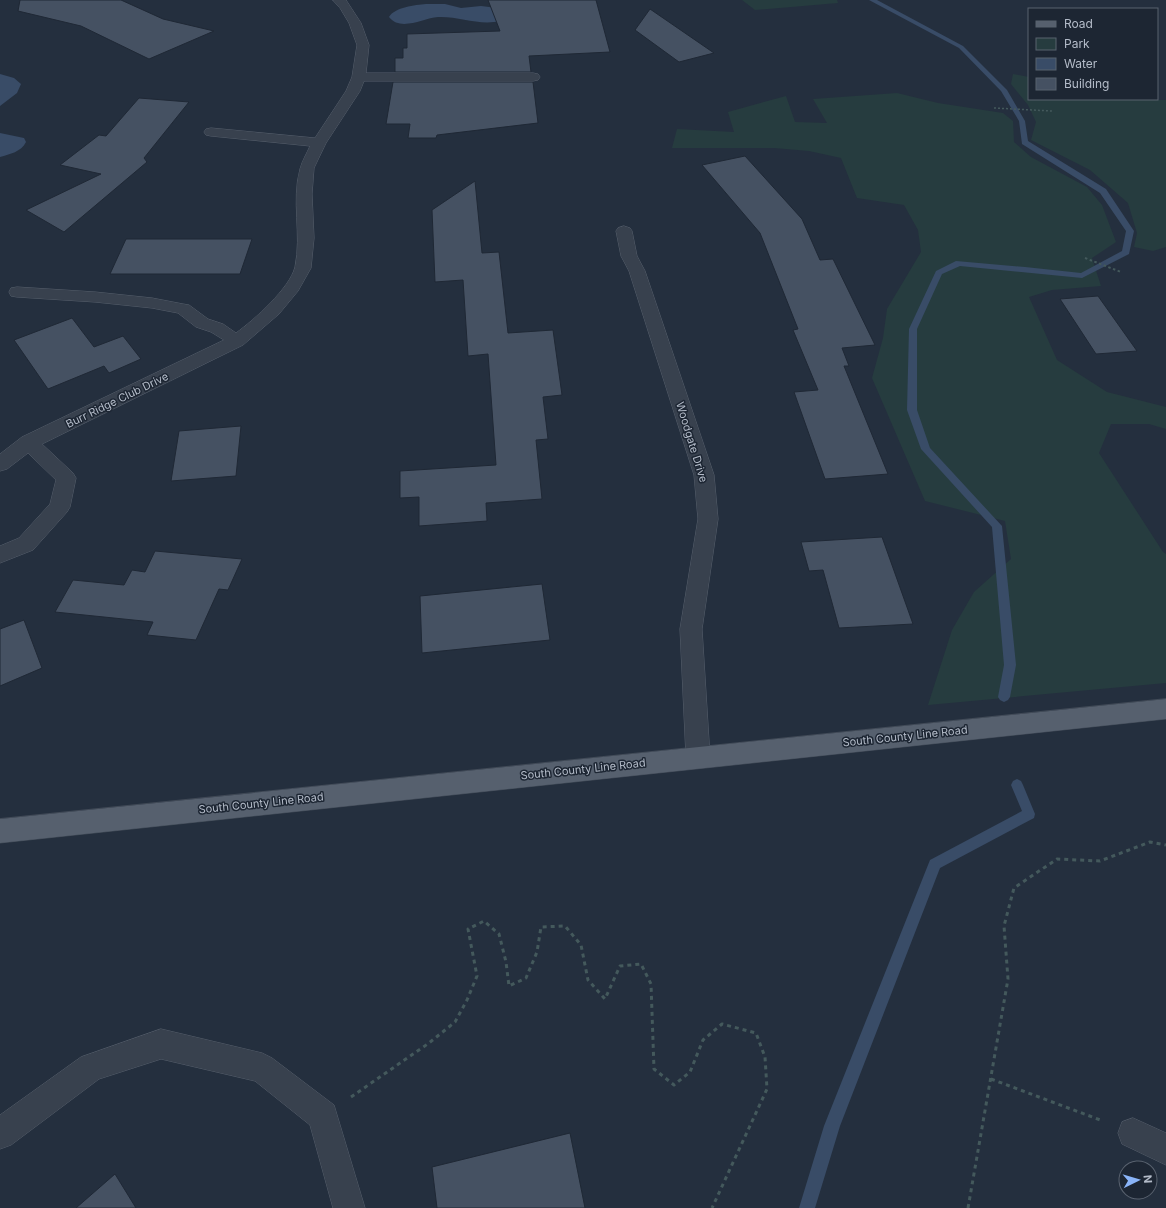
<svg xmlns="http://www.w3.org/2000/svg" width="1166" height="1208" font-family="Inter,sans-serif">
	<rect width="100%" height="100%" fill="#242f3e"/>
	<path fill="#263c3f" d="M742,0h95l1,3 -83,7z
		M1013,74l16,3v22l137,1v147l-13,4 -19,-4 3,-14 -9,-30 -38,-33 -59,-30 5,-18 -8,-17 -17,-21z
		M897,93l41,10 65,10 10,8 1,21 17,15 56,30 15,18 14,37 -24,16 9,28 -49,4 -23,7 28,63 50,32 59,15v22l-17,-5h-38l-12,29 64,99 3,2v129l-238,22 24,-75 22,-38 37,-33 -6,-38 -80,-20 -53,-123 11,-40 4,-29 34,-57 -3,-22 -14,-25 -47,-7 -16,-40 -32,-7 -35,-3h-102l5,-19 57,3 -6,-20 58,-16 9,26 32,1 -14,-24z"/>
	<path fill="#394c67" d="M426,4h19l16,4 20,-2 16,2 3,13c-21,5 -41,-5 -62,-4 -15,1 -37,15 -49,0 6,-10 26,-12 37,-13z
		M0,74l14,4 7,6 -4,9 -17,13z
		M0,133l24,5 2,4c-5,10 -16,12 -26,15z"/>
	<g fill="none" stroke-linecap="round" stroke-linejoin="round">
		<path fill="#394c67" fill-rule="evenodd" d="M869,0h8l86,46 44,44 18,31 3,20 78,48 28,42 -5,23 -47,24 -122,-12 -18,8 -25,55v81l13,38 72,78 14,139 -6,32 -2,3 -4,2 -4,-2 -2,-3 6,-32 -12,-138 -71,-78 -14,-39 2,-81 27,-58 20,-10 69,6 56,6 41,-22 4,-20 -26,-38 -78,-49 -3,-23 -18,-30 -42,-43z
			M1017,779l4,2 2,4 12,29 -1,4 -94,50 -100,258 -25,82h-16l25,-82 106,-266 92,-49 -11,-26 2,-4z"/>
	</g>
	<path fill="#455162" stroke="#1f2835" d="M20,0h101l42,19 51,12 -65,28 -68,-33 -63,-15z
		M488,0h108l14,52 -81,4 2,16h-136v-14h8v-10h4v-14l93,-3z
		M650,9l64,44 -35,9 -44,-32z
		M393,82h140l5,41 -101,12 -1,3h-28l2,-14h-24z
		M139,98l50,4 -45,56 3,4 -83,70 -38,-22 75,-36 -41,-9 39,-30 7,1z
		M745,156l57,63 18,41 13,-1 42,86 -33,3 7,18h-5l44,108 -63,5 -31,-87 24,-2 -25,-60 5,-1 -38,-96 -58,-68z
		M475,181l7,72 17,-1 9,81 45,-3 9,65 -19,2 5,42 -12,1 6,59 -56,4 1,18 -68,5v-29l-19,1v-27l96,-6 -8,-111 -20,2 -5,-76 -28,2 -3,-72z
		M126,239h126l-12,35h-130z
		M1098,296l39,55 -41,3 -36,-55z
		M72,318l22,29 29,-11 18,23 -32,14 -5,-7 -56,23 -34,-49z
		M241,426l-5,50 -65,5 8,-50z
		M882,537l31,87 -74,4 -16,-58 -14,1 -8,-29z
		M155,551l87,8 -14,31 -9,-1 -23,51 -49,-5 6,-13 -98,-10 18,-32 51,5 8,-15 13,2z
		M542,584l8,56 -128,13 -2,-57z
		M24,620l18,48 -42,18v-57z
		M570,1133l15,75h-148l-5,-41z
		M115,1174l21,34h-60z"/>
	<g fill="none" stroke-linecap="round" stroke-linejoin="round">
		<defs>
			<path id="minor" d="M333,0h13l15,23 8,22 -3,28h167l5,1 2,3 -2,3 -5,1h-169l-4,10 -34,52 -12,25 -2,26 2,44 -3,30 -13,23 -19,23 -36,31 -201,99 31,29 3,5 -6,29 -3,5 -34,38 -33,13v-17l19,-8 31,-34 6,-24 -28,-27 -21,16 -7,2v-17l22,-17 202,-97 -13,-8 -15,-5 -18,-14 -26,-5 -57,-6 -78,-5 -6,-1 -2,-4 2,-4 6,-1 78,5 57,6 31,6 6,1 19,14 15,5 13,9c18,-13 54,-45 59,-66 7,-33 -4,-66 5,-98 2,-8 7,-16 10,-23l-99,-10 -5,-1 -2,-3 2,-3 5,-1 104,10 31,-47 6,-14 5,-32 -8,-22 -9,-15z
				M624,226l6,2 2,3 5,25 8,15 69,204 4,44 -16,110 8,128 -3,8 -9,3 -9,-3 -3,-8 -6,-128 18,-110 -4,-44 -65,-204 -8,-15 -5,-25 2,-3z
				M161,1029l101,24 10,5 62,47 31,103h-32l-23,-83 -55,-44 -94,-22 -62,20 -88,66 -11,4v-34l81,-58z
				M1133,1118l33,15v32l-44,-21 -4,-11 4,-11z"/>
			<path id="major" d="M1166,699v20l-1166,124v-24z"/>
		</defs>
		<use href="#minor" stroke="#565f6c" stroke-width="1"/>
		<use href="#major" stroke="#414a57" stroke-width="1"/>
		<path stroke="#44595c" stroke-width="1.5" stroke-dasharray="2 2" stroke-linecap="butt" d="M994,108l58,3"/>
		<path stroke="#44595c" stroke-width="2" stroke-dasharray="2.5 2.5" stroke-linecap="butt" d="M1085,258l36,14"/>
		<path stroke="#44595c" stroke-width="3" stroke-dasharray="4 4" stroke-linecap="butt" d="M991,1079l112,42
			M351,1097l78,-54 26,-21 12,-22 10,-24 -9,-47 16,-8 15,13 7,28 3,24 17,-8 11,-26 4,-25 24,-1 16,19 7,35 17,19 15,-33 21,-2 10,20 3,85 20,16 16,-13 13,-32 19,-16 34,9 9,24 2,32 -55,119
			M968,1208l40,-229 -4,-53 10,-38 43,-29 43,2 50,-19 16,3"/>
		<use href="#minor" fill="#38414e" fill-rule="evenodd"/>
		<use href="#major" fill="#56606e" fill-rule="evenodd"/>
	</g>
	<g text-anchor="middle" stroke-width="3" stroke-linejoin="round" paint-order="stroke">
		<g font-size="11" fill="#b4bcc9" stroke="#1d2633">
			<text transform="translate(117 400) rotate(-26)" y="4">Burr Ridge Club Drive</text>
			<text transform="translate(692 442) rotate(73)" y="4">Woodgate Drive</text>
			<text transform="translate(905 736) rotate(-6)" y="4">South County Line Road</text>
			<text transform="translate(583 769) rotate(-6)" y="4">South County Line Road</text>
			<text transform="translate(261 803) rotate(-6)" y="4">South County Line Road</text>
		</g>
	</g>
	<rect x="1028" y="8" width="130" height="92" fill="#1d2633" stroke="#59626f"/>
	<rect x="1036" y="21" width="20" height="6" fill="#56606e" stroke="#59626f"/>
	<text x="1064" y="28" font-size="12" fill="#b4bcc9">Road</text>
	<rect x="1036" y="38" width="20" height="12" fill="#263c3f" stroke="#59626f"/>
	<text x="1064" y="48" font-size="12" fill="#b4bcc9">Park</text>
	<rect x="1036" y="58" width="20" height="12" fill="#394c67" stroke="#59626f"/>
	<text x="1064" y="68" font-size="12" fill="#b4bcc9">Water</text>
	<rect x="1036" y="78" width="20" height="12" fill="#455162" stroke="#59626f"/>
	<text x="1064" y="88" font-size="12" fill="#b4bcc9">Building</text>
	<g transform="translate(1138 1180) rotate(85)"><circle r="19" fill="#1d2633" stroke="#59626f"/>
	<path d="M0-3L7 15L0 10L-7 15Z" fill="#8ab4f8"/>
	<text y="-6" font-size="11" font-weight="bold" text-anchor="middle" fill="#b4bcc9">N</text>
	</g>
</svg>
